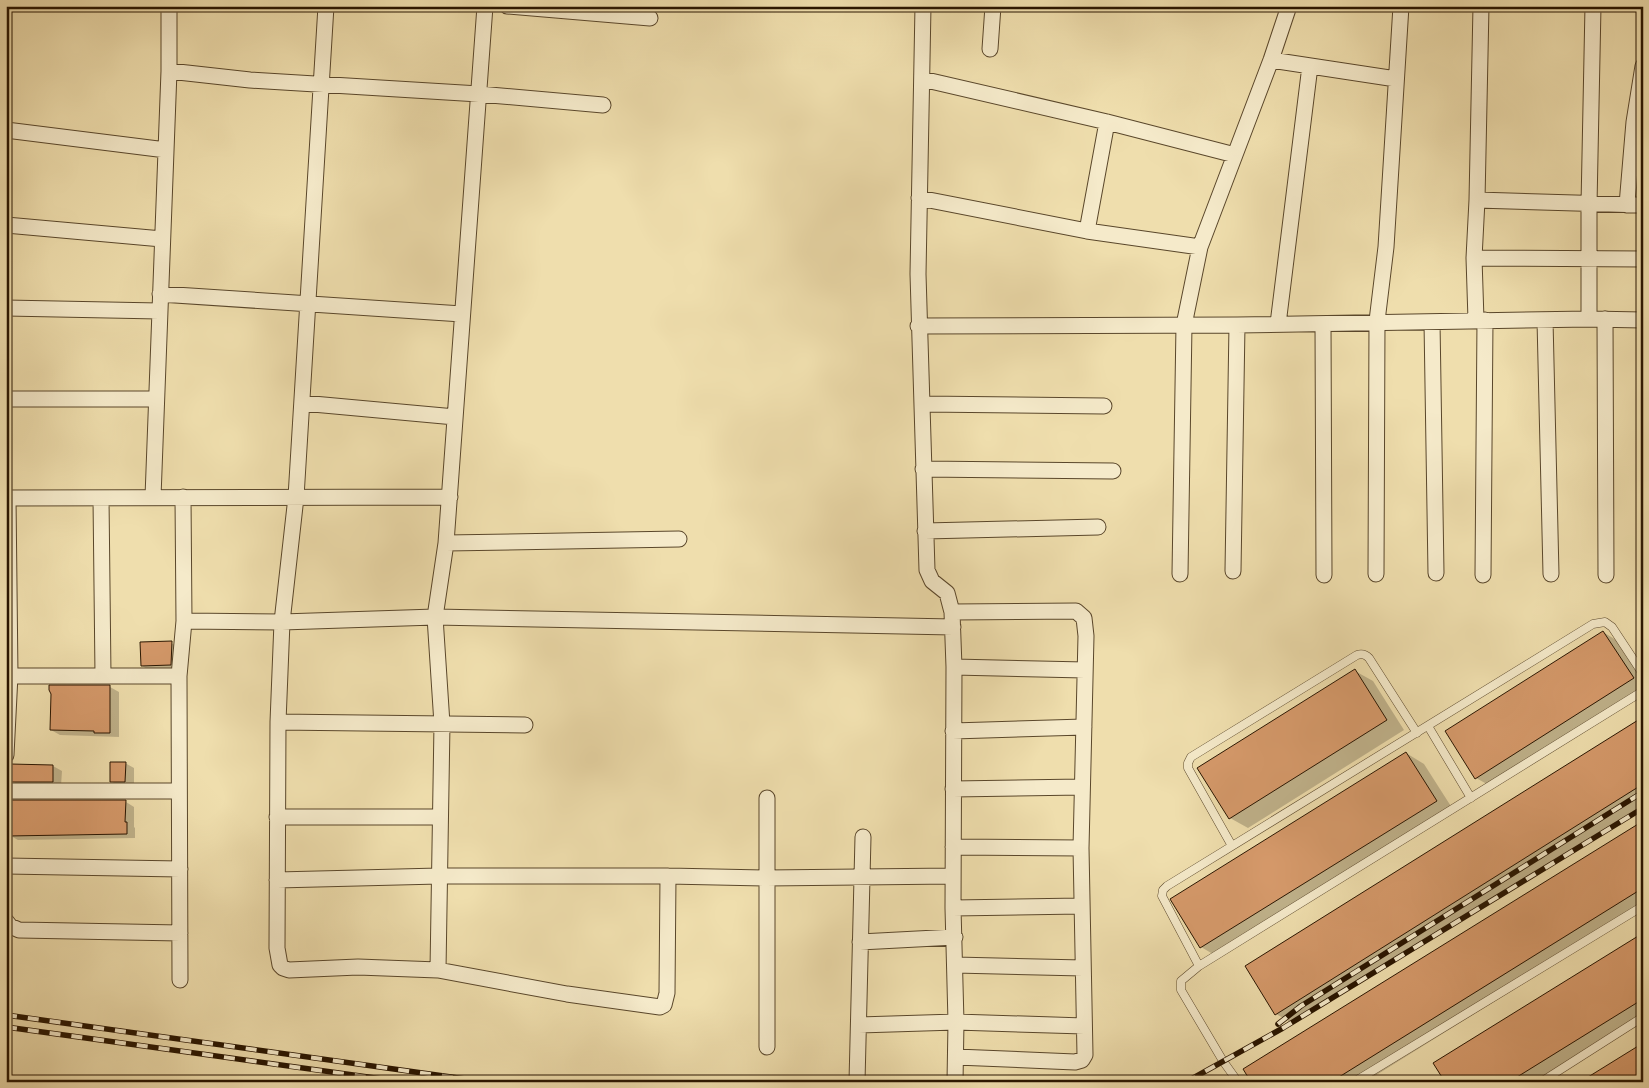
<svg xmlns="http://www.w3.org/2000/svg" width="1649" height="1088" font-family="'EB Garamond',serif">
	<rect width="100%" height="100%" fill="#efdead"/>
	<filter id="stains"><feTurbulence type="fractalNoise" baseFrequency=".004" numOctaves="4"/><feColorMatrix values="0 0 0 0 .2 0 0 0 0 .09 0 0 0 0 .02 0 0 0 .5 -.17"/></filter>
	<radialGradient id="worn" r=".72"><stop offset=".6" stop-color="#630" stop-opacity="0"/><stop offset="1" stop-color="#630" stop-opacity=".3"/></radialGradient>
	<path fill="#0003" d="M1603,632l18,11 22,33v18l-149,94 -18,-10z
		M171,643l9,5 -1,21 -28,2 -9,-5z
		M1355,671l18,10 31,49 -156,98 -18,-10z
		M50,687h60l9,5v45l-59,-2 -9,-5 2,-36z
		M1643,718v87l-349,219 -18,-10z
		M1406,753l18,11 30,47 -236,146 -17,-10z
		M125,763l9,5v18h-15l-8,-5z
		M11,765l42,1 9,5 -1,15h-41l-8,-5z
		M126,802l8,5v20l1,1v10l-117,2 -9,-5z
		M1643,822v87l-278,173h-113z
		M1643,934v86l-100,62h-96z"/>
	<path fill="#d5996a" stroke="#291500" d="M1603,631l31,47 -159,101 -30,-48z
		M172,641l-1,24 -30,1 -1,-24z
		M1355,669l32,51 -158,99 -32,-51z
		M49,685h61v48h-16v-2l-44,-1 1,-36 -2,-4z
		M1643,717v67l-368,231 -30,-49z
		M1406,752l31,49 -237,147 -30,-49z
		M110,762h16l-1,20h-15z
		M10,764l43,1v17h-43z
		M6,800h120l-1,22h2v12l-119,2z
		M1643,821v67l-312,194h-80l-8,-13z
		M1643,933v66l-134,83h-64l-12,-19z
		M1643,1043v39h-63z"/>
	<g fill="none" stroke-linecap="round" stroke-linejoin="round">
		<defs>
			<path id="lane" d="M1428,726l43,72
				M1232,846l-44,-78v-5l3,-6 166,-102c6,-2 9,0 12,3l48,75
				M1199,966l-37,-70 1,-6 4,-4 426,-262 12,-2 7,5 31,47
				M1238,1082l-15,-21 -42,-71v-9l18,-15 444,-275
				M1354,1082l289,-176
				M1541,1082l102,-65"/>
			<path id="street" d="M326,6l-30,491 -14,125 -4,100 -1,226 3,17 3,3 6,2 69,-3 80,3 129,24 93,13 4,-2 3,-12 1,-117
				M507,6l143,12
				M923,6l-5,268 9,296 5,11 15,12 5,19 2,55 -1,241 3,114 -1,60
				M990,49l3,-43
				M1271,60l125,19
				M169,71l81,9 229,14 124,11
				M922,79l185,43 128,33
				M6,130l160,20
				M919,198l168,33 113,16
				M1477,200l166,5
				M1627,205l7,-83 9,-56
				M6,225l156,14
				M1087,231l20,-109
				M1474,258l169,1
				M160,294l302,20
				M6,308l153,3
				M1589,319v-114l4,-199
				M1605,319l1,256
				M1476,320l-2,-62 3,-58 4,-194
				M1545,320l6,254
				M1432,322l4,251
				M1278,324l32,-258
				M1323,324l1,251
				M918,326l319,-1 352,-6 54,1
				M6,399h150
				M302,403l153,14
				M923,404l181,2
				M923,469l190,2
				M153,497l16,-426v-65
				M6,498l444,-1
				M101,498l2,177
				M925,531l173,-4
				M446,543l233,-4
				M1233,571l4,-246
				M1180,574l4,-249 16,-78 71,-187 18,-54
				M1376,574l1,-253 9,-74 15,-241
				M1483,575l2,-255
				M952,612l124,-1 8,7 2,18 -5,212 4,207 -3,5 -7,2 -119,-5
				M184,621l98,1 153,-5 518,10
				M954,667l131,3
				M6,676h173
				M278,722l247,3
				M953,731l131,-4
				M6,755l4,-80 -2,-177
				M953,789l129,-2
				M6,791h173
				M767,798v249
				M277,817h163
				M953,847l128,1
				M6,866l174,3
				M277,880l162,-4h229l98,2 187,-2
				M953,908l128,-2
				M6,921l4,5 9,4 161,3
				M860,942l95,-5
				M955,965l128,3
				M438,970l4,-246 -7,-107 11,-74 39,-537
				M180,980l-1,-304 5,-55 -1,-124
				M859,1025l97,-3 128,4
				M857,1082l6,-245"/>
		</defs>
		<use href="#lane" stroke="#5a472b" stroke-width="9"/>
		<use href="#street" stroke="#5a472b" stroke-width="17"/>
		<use href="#lane" stroke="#f5eaca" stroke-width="8"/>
		<use href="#street" stroke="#f5eaca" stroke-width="15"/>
		<defs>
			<path id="rail" d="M6,1015l481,67
				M1278,1024l23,-18 342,-214
				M6,1027l398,55
				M1186,1082l97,-54 360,-220"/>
		</defs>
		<use href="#rail" stroke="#291500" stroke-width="5.5"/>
		<use href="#rail" stroke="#f5eaca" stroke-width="4" stroke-dasharray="11" stroke-linecap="butt"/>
	</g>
	<rect width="1649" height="1088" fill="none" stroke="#efdead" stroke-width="25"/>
	<rect x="8" y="8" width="1634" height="1073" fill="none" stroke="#291500" stroke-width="2.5"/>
	<rect x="12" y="12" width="1624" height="1063" fill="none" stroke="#291500"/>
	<rect width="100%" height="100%" filter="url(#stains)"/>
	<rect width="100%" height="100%" fill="url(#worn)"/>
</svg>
